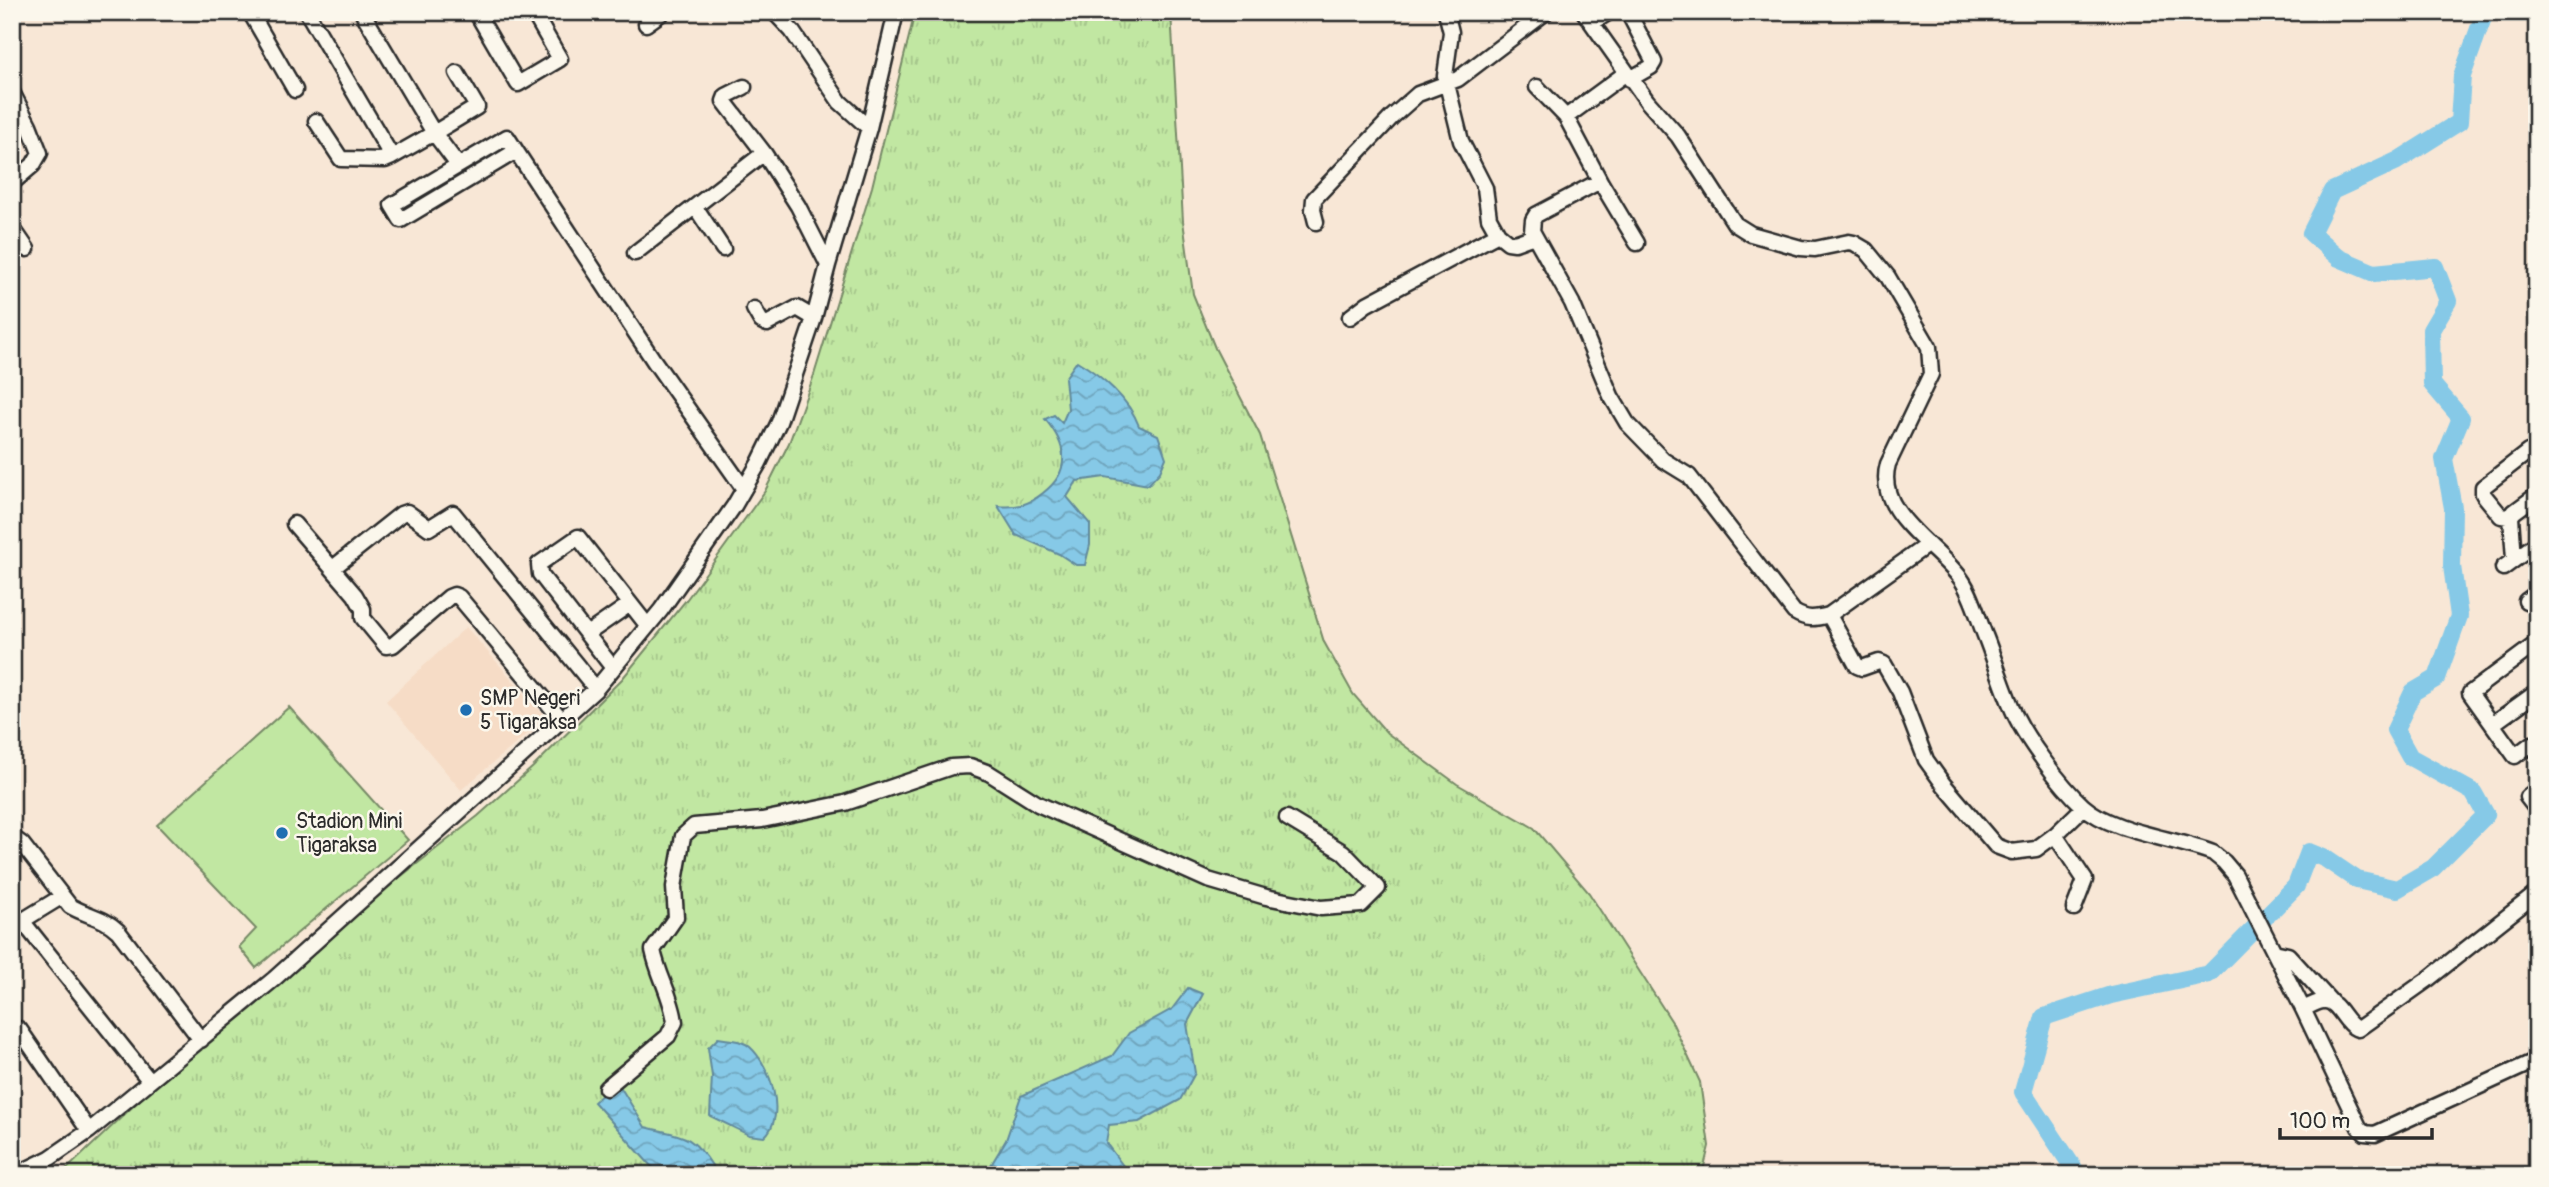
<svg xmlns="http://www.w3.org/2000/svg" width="2549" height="1187" font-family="Pangolin,sans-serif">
	<defs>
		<pattern id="grass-tufts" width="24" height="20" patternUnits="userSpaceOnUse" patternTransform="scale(1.75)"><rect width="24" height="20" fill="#c1e7a2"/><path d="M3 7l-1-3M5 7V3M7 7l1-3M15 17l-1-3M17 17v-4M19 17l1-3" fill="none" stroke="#a6c68c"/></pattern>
		<pattern id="water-waves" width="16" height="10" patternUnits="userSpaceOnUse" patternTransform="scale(1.75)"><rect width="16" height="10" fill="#86c9e7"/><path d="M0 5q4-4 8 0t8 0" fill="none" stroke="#6ea3bb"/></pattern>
	</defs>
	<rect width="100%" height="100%" fill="#f8e7d6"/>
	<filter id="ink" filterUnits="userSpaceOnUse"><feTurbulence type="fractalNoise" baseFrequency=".0143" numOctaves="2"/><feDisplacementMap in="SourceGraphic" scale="14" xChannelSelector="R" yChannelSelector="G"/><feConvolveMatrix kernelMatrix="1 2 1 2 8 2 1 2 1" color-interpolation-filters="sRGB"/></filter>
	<g filter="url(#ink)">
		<path fill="#f6dcc6" d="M466,627l80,91 -85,72 -75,-89z"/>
		<path fill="url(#grass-tufts)" stroke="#768966" stroke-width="2" d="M915,12h256l12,209 10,73 22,54 45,87 64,207 29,52 34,39 70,51 77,44 55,65 83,129 28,60 9,64 -7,29h-1645l11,-7 78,-74 244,-209 88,-69 55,-49 89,-88 65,-80 78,-108 24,-48 25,-68 58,-188z"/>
		<path fill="#c1e7a2" stroke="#768966" stroke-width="2" d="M289,707l119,133 -152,128 -17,-21 17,-18 -99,-104z"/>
		<path fill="url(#water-waves)" stroke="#628a9c" stroke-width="2" d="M1077,361c25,15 52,38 62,65l19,9 8,23 -6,14 -12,13 -43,-8 -28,4 -10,16 23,27v21l-5,20h-9l-17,-11 -43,-19 -18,-29c19,2 30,-1 45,-13 29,-22 24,-48 2,-74l9,-4 8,8 6,-14 -3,-31z
			M1188,988l15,6 -16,30 8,49 -15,27 -41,22 -30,3 -3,18 21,28 -2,4h-140l21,-35 15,-44 91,-40 17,-23 43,-24z
			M718,1038c10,2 23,1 32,9 20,18 38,69 14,90l-15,-2 -39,-19 2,-40 -4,-28z
			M613,1085l8,3 24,39c36,9 46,5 68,40l-2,8h-49l-12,-10 -56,-63z"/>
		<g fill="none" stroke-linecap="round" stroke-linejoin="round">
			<path stroke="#86c9e7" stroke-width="18" d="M2078,1175l-55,-83 21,-75 67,-22 98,-21 87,-88 13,-34 17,7 31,21 40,9 36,-21 53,-53 -13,-23 -63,-35 -15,-27 18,-38 24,-14 22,-62 -7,-50 1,-58 -9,-49 17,-41 -29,-34 -1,-54 17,-29 -13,-34 -61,6 -35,-15 -28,-25 21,-42 65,-30 62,-39 3,-46 23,-64"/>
			<defs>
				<path id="minor" d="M250,12l45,78
					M307,12l85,145 42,-24 24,32
					M362,12l72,121 43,-26 -20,-34
					M476,12l42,72 42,-25 -27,-47
					M774,12l18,19 48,71 29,26
					M1446,12l5,20 -6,44 16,65 24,47 4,30 9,16 10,8 7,1 19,-7
					M1584,12l63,89 31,35 57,88 16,10 50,14 14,1 34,-7 5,1 12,7 22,27 41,70 2,27 -43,90c-14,49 49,81 73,115 12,17 17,40 25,59 9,23 16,47 26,70 12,29 48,77 71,98 30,27 93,32 130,47l11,9 11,13 68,134 56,118 6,6 10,1 162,-74
					M1628,12l26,50 -3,5 -21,12
					M1592,23l17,-11
					M646,24l17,-12
					M744,87l-18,9 -2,5 40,52 34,53 30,59
					M1537,87l29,30 34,64 -64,34 -3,5 -1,11 40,72 39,93 16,27 36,37 26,16 105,136c13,8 20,7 35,3l98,-70
					M12,92l17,33 11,28 -7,12 -21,18
					M1566,117l60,-44
					M316,121l25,38 44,1 7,-3
					M507,137l9,14 -115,69 -9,-15z
					M516,151l138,210 90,128
					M1600,181l37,62
					M696,208l27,41
					M1316,222l-3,-12 1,-11 78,-82 26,-23 40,-15 88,-67
					M12,227l15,22
					M635,253l129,-100
					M754,309l7,12 6,3 30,-16 17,10
					M1350,317l17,-13 131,-70
					M2511,517l-10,-1 -18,-22v-7l45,-35
					M294,524l61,71 8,14v9l23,28 7,-1 56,-48 5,-2 5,2 103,123
					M2514,559l-3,-42 3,-5 23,-17
					M333,568l68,-54 6,-2 22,16 24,-15 143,176
					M2503,568l34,-25
					M2526,601l11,-8
					M1829,615l28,51 5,2 17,-6 5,2 16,28 26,68 18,25 52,61 16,6 24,-3 19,-14
					M587,634l43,-30
					M2537,643l-67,50 45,63 16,-12 6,8
					M613,668l-73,-94 -1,-10 39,-27 69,88
					M2494,723l43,-31
					M2537,790l-10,7 10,13
					M12,837l10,7 48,62c17,10 34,11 48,25l83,109
					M2074,908l11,-28 -30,-45 29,-28
					M23,922l126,158
					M12,927l49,-30
					M2274,952l14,3 43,47
					M2303,1009c6,-2 14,-8 21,-8 15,-1 20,24 34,28l69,-49 110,-87
					M19,1029l70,102
					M606,1088l62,-52 7,-14c-3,-25 -17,-47 -22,-72l23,-33 -2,-30 9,-51 11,-10 68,-6 83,-17 106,-36 19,-1 19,7 49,31 170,76 58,17 55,11 40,-3 17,-17 -35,-36 -56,-34
					M15,1175l35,-17 39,-27 185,-152 322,-290 65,-79 73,-104 25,-43 20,-41 35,-104 14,-53 41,-137 27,-116"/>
			</defs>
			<use href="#minor" stroke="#2b2b2b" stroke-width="19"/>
			<use href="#minor" stroke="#fbf7ec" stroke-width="14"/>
		</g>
	</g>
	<g fill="#1f6fb2" stroke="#fbf7ec" stroke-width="2.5">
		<circle cx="466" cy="710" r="7"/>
		<circle cx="282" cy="833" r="7"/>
	</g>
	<g text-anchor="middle" stroke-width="5" stroke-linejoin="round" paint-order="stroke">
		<g font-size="21" fill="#2b2b2b" stroke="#fbf7ec" text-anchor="start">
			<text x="480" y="705">SMP Negeri<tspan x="480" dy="24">5 Tigaraksa</tspan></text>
			<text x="296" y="828">Stadion Mini<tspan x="296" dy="24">Tigaraksa</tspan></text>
		</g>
	</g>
	<rect width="2549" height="1187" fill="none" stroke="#fbf7ec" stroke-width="42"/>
	<rect x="21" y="21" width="2507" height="1145" fill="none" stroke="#2b2b2b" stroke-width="2.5" filter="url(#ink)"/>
	<path d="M2280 1128v10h152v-10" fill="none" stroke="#2b2b2b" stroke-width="3.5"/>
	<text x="2290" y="1128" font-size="21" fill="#2b2b2b" stroke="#fbf7ec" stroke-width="5" paint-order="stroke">100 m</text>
</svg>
